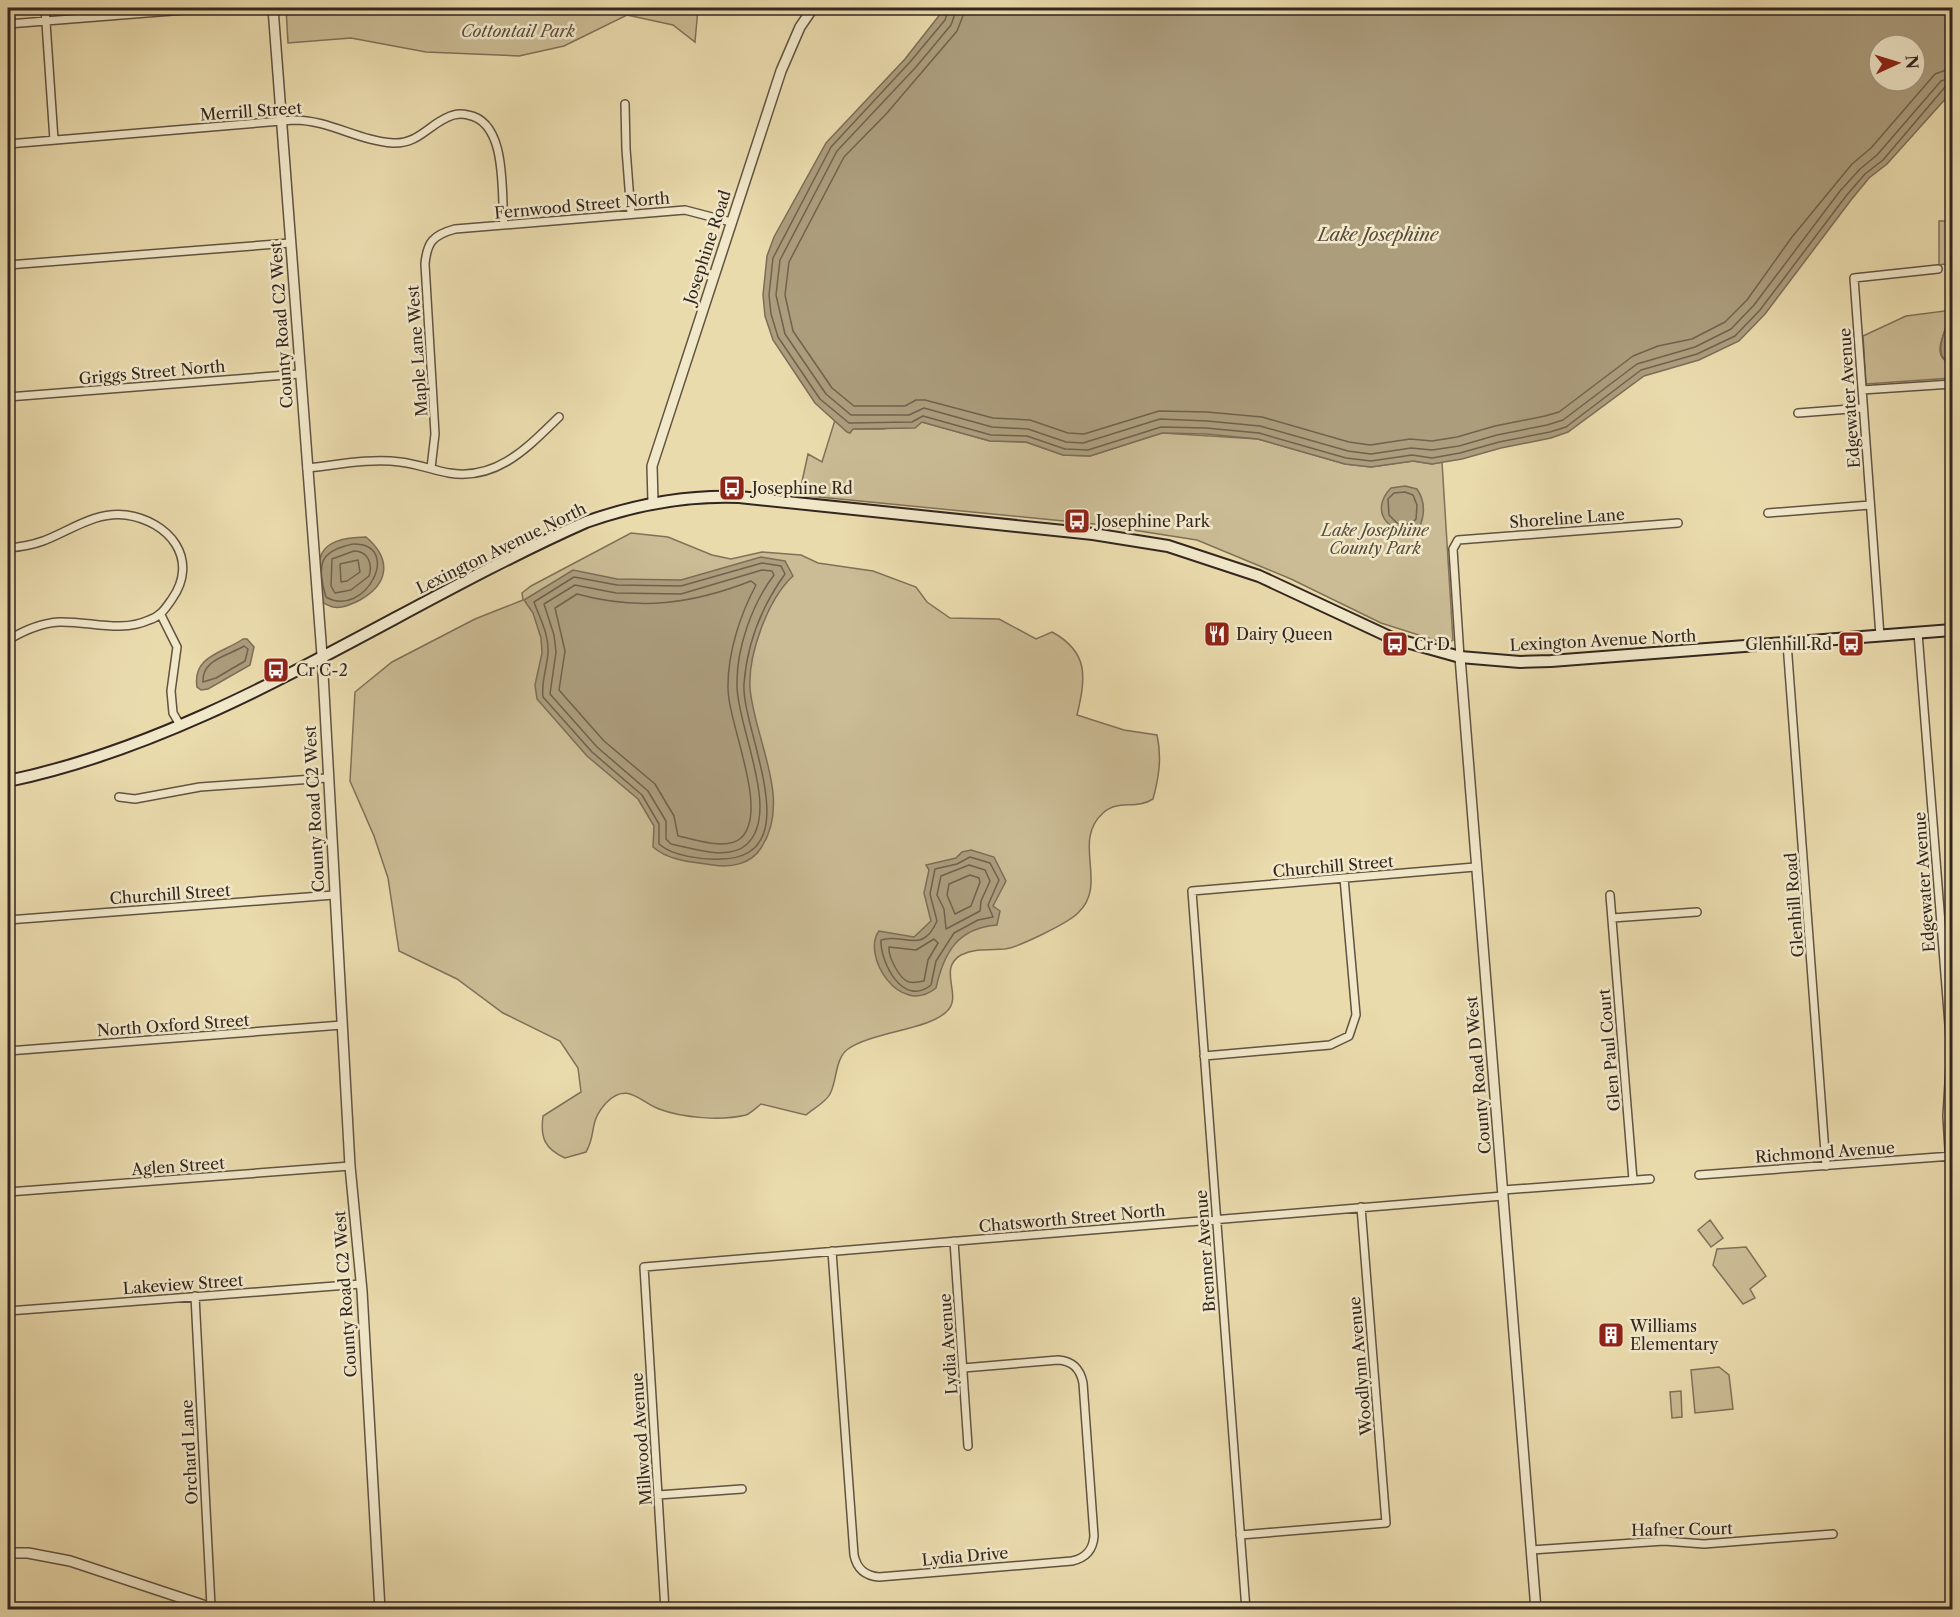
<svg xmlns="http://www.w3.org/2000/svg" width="1960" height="1617" font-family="'Libre Caslon Text',serif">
	<rect width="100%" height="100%" fill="#eadbad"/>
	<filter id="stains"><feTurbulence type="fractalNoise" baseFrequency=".00333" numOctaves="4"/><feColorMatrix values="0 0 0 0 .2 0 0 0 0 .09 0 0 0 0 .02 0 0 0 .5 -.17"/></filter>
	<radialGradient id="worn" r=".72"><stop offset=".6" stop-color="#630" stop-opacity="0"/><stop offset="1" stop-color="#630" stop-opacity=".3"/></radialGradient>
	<path fill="#cbbc95" stroke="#7f715a" stroke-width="1.5" d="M286,8h412l-3,34 -22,-17 -46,-10 -63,31 -45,10 -93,-4 -75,-14 -63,5z
		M1939,221h13v42l-13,2z
		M1952,310c0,13 -27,46 0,54v14l-86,6 -3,-48 43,-20z
		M835,420l17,9h31l39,-7 68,19 36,1 37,13 27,1 72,-23 96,6 87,25 26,3 42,-6 19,3 10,-2 11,178 -6,4 -66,-21 -90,-44 -94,-39 -103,-16 -295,-29 9,-41 14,8z
		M631,533l37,4 44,18 19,4 31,-7 39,3 17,8 55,8 43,16 11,15 23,16 49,1 37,20 16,-7c37,20 34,45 25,83l47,15 33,5c5,22 2,42 -4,64 -17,11 -35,0 -50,14 -32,29 6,71 -25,100 -10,10 -59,34 -73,36 -14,1 -30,-1 -44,6 -23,13 0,39 -12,54 -16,21 -76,22 -101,40 -13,9 -11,32 -18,45 -4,8 -17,15 -24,21l-45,-11c-5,4 -10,9 -15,11 -25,6 -63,3 -87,-6 -19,-7 -32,-28 -53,-6 -18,20 -9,30 -20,49l-21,6c-20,-9 -25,-20 -22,-42l38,-24 -3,-24 -18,-27 -57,-28 -46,-34 -58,-28 -11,-73 -14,-42 -24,-55 5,-89 37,-30 83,-43 48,-19 -1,-7 9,-7z
		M1710,1220l13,18 -12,9 -13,-17z
		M1746,1247l20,29 -16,13 5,9 -12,6 -30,-39 4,-16z
		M1719,1367l10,8 4,34 -38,4 -4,-43z
		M1681,1391l1,26 -10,1 -2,-26z"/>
	<path fill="#ac9d7d" stroke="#7c6d57" stroke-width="1.5" fill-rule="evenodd" d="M945,8h1007v76l-5,13 -60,67 -18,14 -18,22 -86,114 -26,27 -40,19 -55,16 -76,56 -17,6 -50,10 -39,11 -30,5 -19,-3 -42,6 -26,-3 -87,-25 -52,-5 -44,-1 -72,23 -27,-1 -37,-13 -36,-1 -68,-19 -7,6 -62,1 -3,4 -3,-1 -32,-29 -42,-63 -8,-24 -2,-21 4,-39 7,-19 52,-94 79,-84zM1879,45h36v36h-36z
		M1952,307v57c-25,-8 -1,-42 0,-57z
		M1405,486l12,3c8,12 8,26 2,39 -29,10 -51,-17 -28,-40z
		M366,537c26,22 23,47 -6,63 -8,4 -18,9 -27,7 -4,-1 -9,-4 -13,-6 -4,-43 -6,-63 46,-64z
		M761,557l24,4 8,15c-25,23 -45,78 -43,112 4,51 43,112 11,160 -10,16 -30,20 -48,17 -21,-3 -44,-4 -60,-18l1,-21 -16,-27 -51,-43 -50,-57 -2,-14 7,-32 -1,-15 -8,-25 -9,-13 49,-30 44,9 64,1z
		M243,639h4l7,8 -4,18 -42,24 -7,1 -4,-3c-5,-31 26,-34 46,-48z
		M971,850l23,7 12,24 -13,25 7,5 -3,14c-39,3 -53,27 -61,63 -37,30 -75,-34 -57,-57l35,6 17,-16 -7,-28 5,-23 -3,-5 30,-7 6,-6z"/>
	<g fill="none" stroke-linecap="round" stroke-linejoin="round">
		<path stroke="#70624e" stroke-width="1.5" d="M949,8l-4,12 -35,42 -79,85 -58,111 -4,37 2,19 7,23 42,62 29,24 63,-1 11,-6 68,19 36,1 38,13 23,1 73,-23 45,1 53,5 87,25 25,3 41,-6 20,3 28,-5 39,-11 51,-10 16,-5 75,-57 56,-16 38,-18 25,-26 86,-114 19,-22 18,-14 62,-73 7,-3
			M957,8l-6,17 -35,42 -79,84 -57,109 -4,35 9,39 41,60 25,21h58l15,-7 68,19 36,2 38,13 17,1 77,-24 47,2 53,5 88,25 23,3 40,-6 21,2 27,-4 38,-11 50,-10 16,-5 74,-56 58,-17 36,-18 23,-24 86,-114 20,-22 17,-14 64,-74 11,-4
			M966,8l-9,23 -70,82 -43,44 -55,105 -4,33 8,36 39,57 22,18h51l11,-6h9l68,18 37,2 38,13 16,1 75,-23 48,1 55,5 87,25 21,3 40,-6 22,2 25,-4 38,-11 50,-10 14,-4 74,-56 25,-10 34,-7 33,-17 22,-22 45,-63 60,-73 19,-16 64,-74 17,-6
			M1405,492l8,3 4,10 -1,14 -5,5 -14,-1 -8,-8 -1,-16 6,-6z
			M353,544c51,-1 12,76 -27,53 -10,-34 -6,-46 27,-53z
			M354,551c14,0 19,13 15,25l-18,14 -16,3 -4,-7 1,-27z
			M358,560l2,12 -13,9 -6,1 -1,-18z
			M762,563l19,3 4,8c-23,32 -38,68 -41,110 -3,46 67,175 -24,175 -17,1 -48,-3 -61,-15v-20l-17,-29 -50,-43 -49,-55c-2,-15 4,-29 5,-44 1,-19 -8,-34 -14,-51l40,-25 43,8 64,1z
			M762,570l10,1 2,4c-22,29 -38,74 -37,111 0,41 45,128 9,159 -18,16 -55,3 -75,-1l-5,-5v-18l-18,-30 -51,-44 -47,-53 6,-42 -2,-17 -10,-31 31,-19 41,8 65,1z
			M751,581l5,4c-16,30 -28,67 -28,101 -1,37 42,124 13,152 -14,13 -47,1 -63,-2l-4,-20 -19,-32 -51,-43 -45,-51 6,-39 -10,-43 22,-14c62,17 115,10 174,-13z
			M244,646l4,3 -3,12 -29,17 -13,4c-1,-23 25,-26 41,-36z
			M970,857l20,6 9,17 -11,25 5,12 -15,3 -24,13 -18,28 -5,24c-28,23 -51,-23 -50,-45 22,-8 41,16 56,-19l-7,-27 5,-25 22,-5z
			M969,865l16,5 5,11 -9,20 -1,10 -34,18 -2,-20 -7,-14 4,-19z
			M970,875l9,3 1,4 -9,24 -16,8 -8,-19 2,-11z
			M934,939l4,4 -10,17 -4,21c-5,1 -11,2 -15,1 -10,-3 -21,-26 -20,-35l27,3z"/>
		<defs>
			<path id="minor" d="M45,8l9,132
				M8,24l202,-16
				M625,104l1,45 5,65
				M8,144l286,-24c35,0 65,21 99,23 24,1 34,-16 53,-25 7,-4 15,-5 22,-3 40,7 33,78 36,110
				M8,265l282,-22
				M1862,390l90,-6
				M8,397l291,-23
				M1798,413l65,-5
				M307,468c30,-3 63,-10 93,-6 17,2 33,8 49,11 48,8 79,-26 110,-56
				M431,468l4,-34 -10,-170c2,-22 8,-29 30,-35l230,-19 46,12
				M1768,513l102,-8
				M8,548c12,-1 24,-3 35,-7 27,-10 52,-30 83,-26 43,6 74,44 46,84 -7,10 -11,17 -23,21 -29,13 -59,1 -90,2 -19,1 -36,9 -51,18
				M161,615l16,32 -6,44 2,22 7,12
				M1918,633l33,417 -4,66 5,84
				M1880,636l-26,-358 84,-9
				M1787,643l39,523
				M1460,657l-7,-108 5,-9 220,-17
				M119,797l16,2 65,-12 127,-9
				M1610,895l23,285
				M1612,918l85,-6
				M8,920l326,-25
				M8,1051l334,-26
				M1204,1056l126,-11 19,-9 7,-21 -12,-137
				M1699,1175l253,-19
				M1503,1190l147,-11
				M8,1192l342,-26
				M954,1241l14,205
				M832,1251l22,304c3,14 11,21 25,22l193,-16c14,-3 21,-11 22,-25l-11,-153c-3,-15 -11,-22 -25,-23l-95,8
				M195,1296l16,310
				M8,1311l353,-27
				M658,1495l84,-6
				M1240,1535l146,-12 -25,-316
				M1531,1550l133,-9 40,3 129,-10
				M665,1610l-21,-343 859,-71
				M1246,1610l-54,-719 283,-24"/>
			<path id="tertiary" d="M273,8l49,647 28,511 12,125 18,319
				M653,502l-1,-36 129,-395 19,-44 13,-19
				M1460,657l76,953
				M8,1553h20l42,8 148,49"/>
			<path id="secondary" d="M8,781c207,-43 386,-174 578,-259 51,-18 99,-27 153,-25l354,37 75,12 91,30 133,62 68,19 60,5 31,-1 401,-31"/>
		</defs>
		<use href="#minor" stroke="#615342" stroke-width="10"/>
		<use href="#tertiary" stroke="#615342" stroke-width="12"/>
		<use href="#secondary" stroke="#33261f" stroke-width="14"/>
		<use href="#minor" stroke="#f1e8ca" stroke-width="7"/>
		<use href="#tertiary" stroke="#f1e8ca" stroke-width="9"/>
		<use href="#secondary" stroke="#f1e8ca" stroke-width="10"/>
	</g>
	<defs>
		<symbol id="bus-square" viewBox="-11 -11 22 22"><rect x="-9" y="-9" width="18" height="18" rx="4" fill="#8f2418" stroke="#f1e8ca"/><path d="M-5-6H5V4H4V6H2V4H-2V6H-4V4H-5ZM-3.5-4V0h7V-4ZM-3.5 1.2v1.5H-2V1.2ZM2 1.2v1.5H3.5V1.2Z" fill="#fff"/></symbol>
		<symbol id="restaurant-square" viewBox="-11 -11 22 22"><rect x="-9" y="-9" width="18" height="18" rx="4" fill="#8f2418" stroke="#f1e8ca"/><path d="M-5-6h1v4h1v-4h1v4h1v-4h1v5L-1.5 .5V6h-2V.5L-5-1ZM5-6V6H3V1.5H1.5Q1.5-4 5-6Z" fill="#fff"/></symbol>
		<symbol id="building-square" viewBox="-11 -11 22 22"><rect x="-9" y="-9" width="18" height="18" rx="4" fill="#8f2418" stroke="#f1e8ca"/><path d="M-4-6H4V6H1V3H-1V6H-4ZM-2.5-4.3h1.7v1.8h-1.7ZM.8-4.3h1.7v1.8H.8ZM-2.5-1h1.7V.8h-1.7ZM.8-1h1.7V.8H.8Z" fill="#fff"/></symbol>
	</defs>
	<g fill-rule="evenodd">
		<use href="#bus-square" x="717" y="473" width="30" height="30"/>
		<use href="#bus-square" x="1062" y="506" width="30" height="30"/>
		<use href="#restaurant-square" x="1202" y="619" width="30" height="30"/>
		<use href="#bus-square" x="1380" y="629" width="30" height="30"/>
		<use href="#bus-square" x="1836" y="629" width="30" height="30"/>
		<use href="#bus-square" x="261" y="655" width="30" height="30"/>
		<use href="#building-square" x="1596" y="1320" width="30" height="30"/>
	</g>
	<g text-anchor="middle" stroke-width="5" stroke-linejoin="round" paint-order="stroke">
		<g font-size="16" font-style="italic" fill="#594c3c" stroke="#f1e8ca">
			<text x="518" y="37">Cottontail Park</text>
			<text x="1375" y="536">Lake Josephine<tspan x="1375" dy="18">County Park</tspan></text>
		</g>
		<g font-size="16" fill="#33261f" stroke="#f1e8ca">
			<text transform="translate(251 111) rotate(-4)" y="6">Merrill Street</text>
			<text transform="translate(582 205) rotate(-5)" y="6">Fernwood Street North</text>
			<text transform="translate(707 247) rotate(-72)" y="6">Josephine Road</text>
			<text transform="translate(281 325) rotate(-94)" y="6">County Road C2 West</text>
			<text transform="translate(417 351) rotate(-94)" y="6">Maple Lane West</text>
			<text transform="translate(152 372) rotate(-5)" y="6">Griggs Street North</text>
			<text transform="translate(1849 398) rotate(-94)" y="6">Edgewater Avenue</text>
			<text transform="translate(1567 518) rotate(-4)" y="6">Shoreline Lane</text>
			<text transform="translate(501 548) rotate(-26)" y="6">Lexington Avenue North</text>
			<text transform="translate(1603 640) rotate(-3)" y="6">Lexington Avenue North</text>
			<text transform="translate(314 809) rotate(-93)" y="6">County Road C2 West</text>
			<text transform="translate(1333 866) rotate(-5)" y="6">Churchill Street</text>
			<text transform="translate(1924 882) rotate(-94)" y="6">Edgewater Avenue</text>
			<text transform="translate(170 894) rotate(-4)" y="6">Churchill Street</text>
			<text transform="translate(1794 905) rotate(-94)" y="6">Glenhill Road</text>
			<text transform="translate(173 1025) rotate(-4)" y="6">North Oxford Street</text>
			<text transform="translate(1609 1050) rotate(-95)" y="6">Glen Paul Court</text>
			<text transform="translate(1478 1075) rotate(-95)" y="6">County Road D West</text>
			<text transform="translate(1825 1152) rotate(-4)" y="6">Richmond Avenue</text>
			<text transform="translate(178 1166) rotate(-4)" y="6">Aglen Street</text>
			<text transform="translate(1072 1218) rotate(-5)" y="6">Chatsworth Street North</text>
			<text transform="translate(1205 1251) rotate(-94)" y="6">Brenner Avenue</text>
			<text transform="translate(183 1284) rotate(-4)" y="6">Lakeview Street</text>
			<text transform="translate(345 1294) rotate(-94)" y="6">County Road C2 West</text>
			<text transform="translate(948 1344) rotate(-94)" y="6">Lydia Avenue</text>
			<text transform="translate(1360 1366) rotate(-95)" y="6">Woodlynn Avenue</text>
			<text transform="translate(641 1439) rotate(-94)" y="6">Millwood Avenue</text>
			<text transform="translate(189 1452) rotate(-93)" y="6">Orchard Lane</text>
			<text transform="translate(1682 1529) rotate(-1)" y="6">Hafner Court</text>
			<text transform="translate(965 1556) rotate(-5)" y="6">Lydia Drive</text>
		</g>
		<g font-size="16" fill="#33261f" stroke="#f1e8ca" text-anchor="start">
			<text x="752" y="494">Josephine Rd</text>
			<text x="1096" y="527">Josephine Park</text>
			<text x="1236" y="640">Dairy Queen</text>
			<text x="1414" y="650">Cr D</text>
			<text x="1832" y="650" text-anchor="end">Glenhill Rd</text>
			<text x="296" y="676">Cr C-2</text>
			<text x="1630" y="1332">Williams<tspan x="1630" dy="18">Elementary</tspan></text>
		</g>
		<g font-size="18" font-style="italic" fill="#574a3b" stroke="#f1e8ca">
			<text x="1378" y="241">Lake Josephine</text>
		</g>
	</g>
	<rect width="1960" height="1617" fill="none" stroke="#eadbad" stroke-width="30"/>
	<rect x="9" y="9" width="1942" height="1599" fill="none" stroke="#33261f" stroke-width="3"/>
	<rect x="15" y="15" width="1930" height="1587" fill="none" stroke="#33261f" stroke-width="1.5"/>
	<g transform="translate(1897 63) rotate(86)"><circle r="28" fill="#f1e8ca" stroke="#a59a86" stroke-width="1.5"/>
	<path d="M0-4.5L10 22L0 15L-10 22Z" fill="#8f2418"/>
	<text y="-9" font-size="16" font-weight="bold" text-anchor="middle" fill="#33261f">N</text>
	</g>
	<rect width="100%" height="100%" filter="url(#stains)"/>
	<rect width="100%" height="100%" fill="url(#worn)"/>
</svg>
